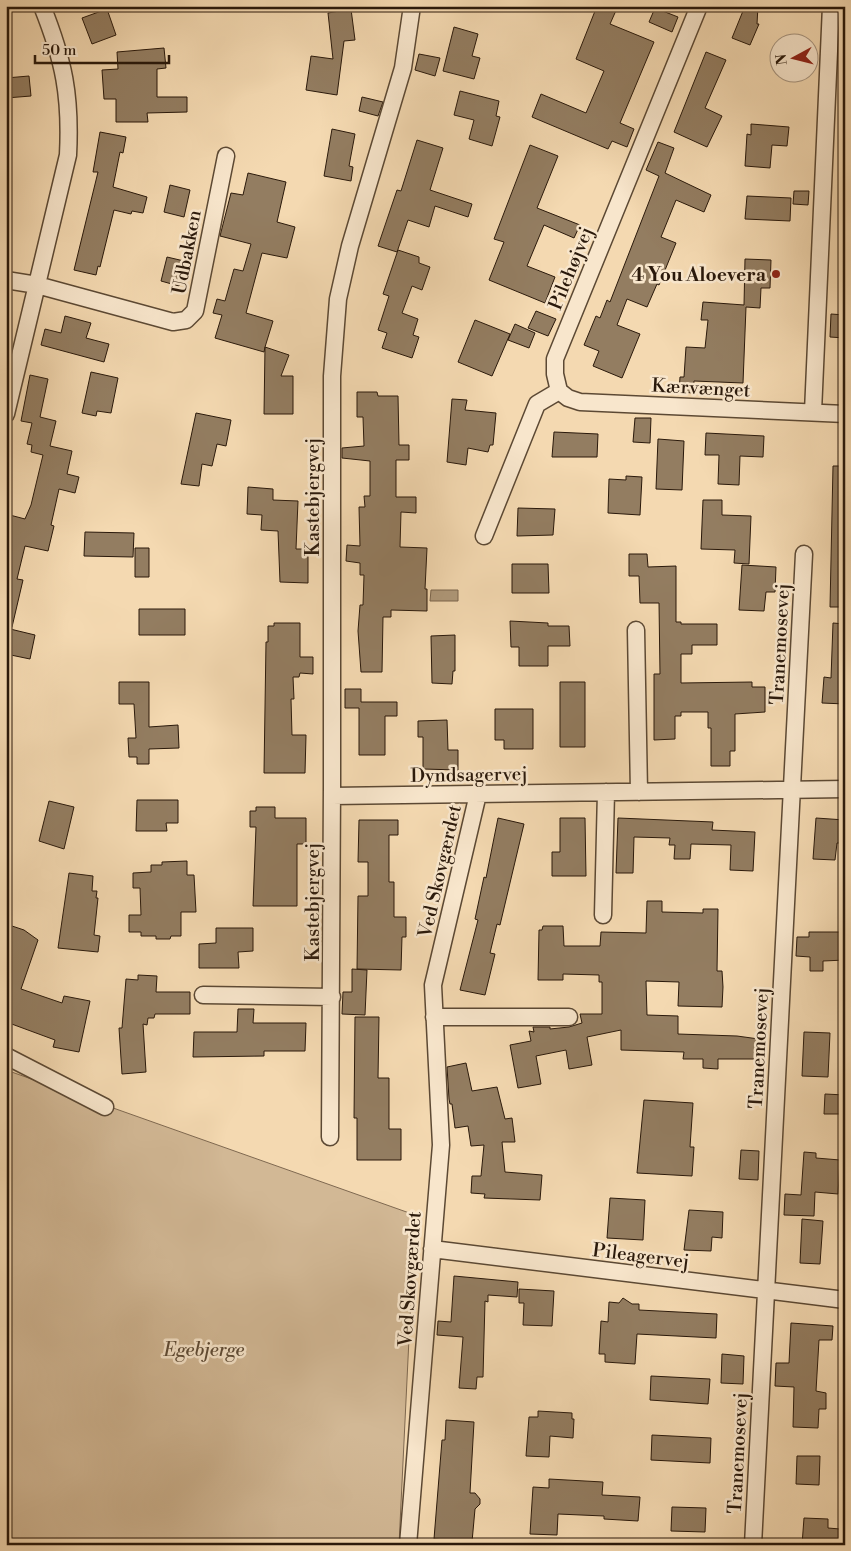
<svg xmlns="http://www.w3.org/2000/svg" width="851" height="1551" font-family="'Libre Bodoni',serif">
	<rect width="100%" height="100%" fill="#f4d9b1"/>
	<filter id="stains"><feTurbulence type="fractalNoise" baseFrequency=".004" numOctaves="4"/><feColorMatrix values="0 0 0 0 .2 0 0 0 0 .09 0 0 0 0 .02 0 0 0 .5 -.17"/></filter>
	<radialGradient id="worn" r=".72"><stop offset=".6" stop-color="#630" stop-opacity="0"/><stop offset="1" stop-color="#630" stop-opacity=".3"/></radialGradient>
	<path fill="#d2b895" stroke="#7e6850" d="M6,1070l409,145 -16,330h-393z"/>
	<path fill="#af9879" stroke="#7a654d" d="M431,590h27v11h-28z"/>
	<path fill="#937d61" stroke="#2a190b" d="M597,6h21l-8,18 44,18 -34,81 14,6 -7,18 -15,-6 -4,8 -76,-32 9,-23 45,19 18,-42 -28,-12z
		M745,6h13l-1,18h2l-9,21 -18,-7z
		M655,8l23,9 -6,15 -23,-10z
		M107,9l9,26 -24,9 -10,-26z
		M351,9l4,31 -11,1 -7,54 -31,-5 5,-34 22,3 -5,-46z
		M454,27l24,7 -6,22 8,2 -6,21 -31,-8z
		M164,48l2,20 -9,1v28h30v15l-40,1 1,9h-32v-23h-12l-2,-29 16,-1 -1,-17z
		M706,52l20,8 -21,48 17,8 -15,31 -33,-15z
		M419,54l21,4 -5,18 -20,-6z
		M29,76l2,20 -25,2v-20z
		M460,91l39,10 -3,15 4,1 -8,29 -23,-7 5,-19 -20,-5z
		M362,97l21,5 -5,14 -19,-5z
		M751,124l38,3 -2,19 -15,-1 -2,23 -25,-2 2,-32 4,1z
		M332,129l23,5 -6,32 4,1 -2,14 -27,-5z
		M100,132l26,5 -3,16 -3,-1 -7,35 34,10 -4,16 -11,-2 -1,3 -17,-4 -14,57 -2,-1 -2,9 -22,-5 24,-98h-5z
		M417,140l26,8 -13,42 42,14 -4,13 -33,-11 -6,21 -21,-7 -11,32 -19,-6 19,-56 4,1z
		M658,142l16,6 -9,25 46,22 -7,17 -28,-12 -15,37 15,6 -17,42 -2,-1 -10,23 -20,-8 -10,26 23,9 -18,44 -29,-12 6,-15 -15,-6 12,-29 4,2 7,-18 3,2 49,-126 -13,-6z
		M530,145l28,11 -21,52 43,17 -6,13 -30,-13 -17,41 28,11 -10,26 -56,-23 15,-38 -10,-3z
		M248,173l38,9 -9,40 18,5 -8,31 -25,-5 -16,60 27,8 -8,26 24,8 -8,21h12v38h-29l1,-67 -1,5 -49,-14 7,-23 -9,-2 4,-14 8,2 9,-32 9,2 8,-27 -31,-8 11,-43 12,2z
		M170,185l20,5 -6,27 -20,-5z
		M794,191h15l-1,14 -15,-1z
		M747,196l44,2 -1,23 -45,-2z
		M398,250l21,7v6l11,4 -8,23 -10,-4 -10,27 16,6 -5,16 6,2 -7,21 -30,-10 5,-15 -9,-3 11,-34 -6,-2z
		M167,257l17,4 -5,25 -18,-5z
		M745,259l26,1 -1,28h-9l-1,20 -14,-1 -3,76 -49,-2 -1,12 -14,-1 1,-15h4l2,-30 19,1 3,-28h-7l2,-18 41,3z
		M536,311l20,8 -8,17 -20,-8z
		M831,314l14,1v23l-15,-1z
		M65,316l26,7 -5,15 23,6 -5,18 -63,-17 4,-16 16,4z
		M475,320l35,14 -18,42 -34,-14z
		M515,324l20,9 -6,15 -21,-8z
		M91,372l27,6 -7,35 -14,-2 -1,5 -14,-3z
		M30,375l18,4 -8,38 16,4 -6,25 22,5 -5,23 12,3 -4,16 -16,-4 -8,36 3,1 -6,25 -23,-5 -8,33 6,1 -11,47h-6v-113l19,5 6,-14 12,-50 -12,-3 1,-7 -5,-1 5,-21 -11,-2z
		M357,392h20l1,4h20l1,49h10v15h-13v37h20v16l-15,-1 -1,35 27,1 -2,41h2v22l-36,-1v7h-8l-1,55h-21l-3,-41 2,-26h3l1,-30h-4v-12l-14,-2 1,-16 13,1 -1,-39h6l-1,-11h6v-35l-28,-3v-10l22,-2 -1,-29h-6z
		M452,399l15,1 -2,10 31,3 -3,32h-3l-2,7 -20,-4 -2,17 -19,-3z
		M196,413l35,7 -5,26 -9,-2 -5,22 -10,-2 -3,22 -18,-2z
		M635,418h16l-1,25 -17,-1z
		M554,432l44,2 -1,23h-45z
		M706,433l58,3 -1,21 -23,-1 -1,29 -21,-1 1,-29h-14z
		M658,439l26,2 -2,49 -26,-1z
		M833,466h12v141h-15z
		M626,476l16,1 -2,38 -32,-2 1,-34 17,1z
		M248,487l25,2v11l25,1 -2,48h12v34l-28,-1 -2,-51 -17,-1 1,-15 -15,-1z
		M703,500h19v15l29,1 -2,48 -15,-1 1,-13 -34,-1z
		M518,508l37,1 -2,26 -36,1z
		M85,532l49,1 -1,24 -49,-1z
		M135,548h14v29h-14z
		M629,554h18l1,13 28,-1v56h5v2h36v21h-25v9h-11v29l71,-1v5h13v25l-30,2v37h-5v15h-19v-38h-3v-16h-27v4h-6v23l-21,1v-66h6l-1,-71h-19l-1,-27h-10z
		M512,564h36l1,29h-37z
		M742,565l34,2 -1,25h-9l-2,19 -25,-1z
		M139,609h46v26h-46z
		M510,621l38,2v3h21l1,20h-22v20h-29v-19h-8z
		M274,623h26v34h13v17l-13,-1 -1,4h-6l1,22h-3l1,36h14l-1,38h-41l2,-131h2v-16h6z
		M833,623l12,1v80l-23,-1 2,-26 7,1z
		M6,628l29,7 -5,24 -24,-5z
		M455,635v36h-2l-1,13 -20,-1 -1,-47z
		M119,682h30v45l29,-2 1,23 -30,1v15h-12v-7h-8l-1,-19h8l-2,-34h-15z
		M560,682h25v65h-25z
		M345,689h16v13h36v14h-12v39h-26v-47h-14z
		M495,709h38v40h-29v-9h-9z
		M447,720l1,30h10v20l-35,-1v-32h-5v-16z
		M137,800h41v23h-12l1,8h-31z
		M49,801l25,6 -10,42 -25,-8z
		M256,807h19v11h31v26h-9v62h-44l3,-79h-6v-16h6z
		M498,818l26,6 -24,101 -3,-1 -7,29 5,1 -10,41 -25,-5 18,-70 -3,-1 9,-42 2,1z
		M560,818h25l1,58h-34v-24h8z
		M618,818l95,4 -1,8 43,2 -2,39 -23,-1 1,-25 -40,-1 -1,15h-16l1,-14h-6l1,-7 -36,-1 -1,36h-17z
		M816,818l29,2v23h-8l-2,17 -22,-1z
		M359,820h39v15h-9v47h5v35h12v20h-4l-1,33 -44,-1 1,-73h10v-34h-10z
		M187,861v14h7l2,37h-15v24h-10l-1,3h-14v-3h-15v-4h-12v-17h12l-1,-27h-7v-15l18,-1v-7h11v-3z
		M69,873l24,3 -1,15h5l-1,7h2l-4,37 6,1 -2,16 -40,-4z
		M647,901h15v11l41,1v-4h15l-1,62h5l1,16 -1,20 -44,-1 1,-24 -33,-1 1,34 31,1v18l59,2 29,4 -1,19h-47v10l-15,-1v-9h-20l1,-7 -63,-2v-20l-34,7 5,28 -23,4 -3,-19 -30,6 5,28 -23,4 -8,-43 21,-4 -2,-10 5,1 -1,-5h17v2l19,-2 13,-4 -2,-9h22v-32h-3v-7l-36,-1v6h-25l1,-50h3l1,-4h20l1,20h36l1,-14 45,1z
		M6,924l18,6 14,10 -17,49 41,14 2,-7 26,5 -11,51 -26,-5 2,-7 -46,-17 -3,2z
		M216,928h37v23l-15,1 1,16h-40v-24l17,-1z
		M809,932h36v28l-22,1v10h-13v-14l-14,-1 1,-19h12z
		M352,969l15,1 -2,45 -23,-1 1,-22h9z
		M138,975l19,1 -1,16h34v22h-35l-1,4h-6l-1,7 -4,-1 3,48 -24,2 -3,-46h3l4,-49 12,1z
		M238,1009h16l-1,14h53l-1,28h-41v5l-71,1 1,-25h43z
		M355,1017h24l-1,61h11v51h12v31h-44v-42h-3z
		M804,1032l26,1 -2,44 -26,-1z
		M466,1063l6,28 25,-4 8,32 7,-1 3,24h-13l3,30 37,3 -2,25 -56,-2 1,-4 -14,-1 1,-17h9l3,-31 -13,1 -3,-20 -13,2 -3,-24h-2l-1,-5 -2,-32z
		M825,1094l20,1v19h-21z
		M644,1100l49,3 -3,44h4l-2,29 -55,-3z
		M741,1150l18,1 -1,29 -19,-1z
		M804,1152l12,1v5l24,2 -2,34 -23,-2 -1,24 -30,-1 1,-21 16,1z
		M610,1198l35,2 -2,40 -36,-2z
		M689,1210l34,2 -1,26 -10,-1 -1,14 -27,-1z
		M802,1219l21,2 -3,43 -20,-1z
		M454,1276l64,6 -1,15 -29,-2v7l-3,-1 -2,76h-6l-1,12 -17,-1 4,-51 -26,-2 1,-14 13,1z
		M519,1289l35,2 -2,35 -29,-1 1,-22h-5z
		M623,1298l9,6h7v6l78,4 -1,24 -79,-4 -2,30 -30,-2v-8h-6l2,-33 7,1 1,-20 10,1z
		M791,1323l42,3 -1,14h-13l-3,51 10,2v16h-7l-1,19 -25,-1 1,-40 -19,-1 1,-23h13z
		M722,1354l22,2 -1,28 -22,-1z
		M651,1376l59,3 -2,25 -58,-4z
		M538,1411l34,2v6h2l-1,19 -23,-2 -1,21 -23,-1 3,-39h9z
		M446,1420l28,2 -4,71h5l5,6v5l-5,5 -3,33 -38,-3 8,-99h3z
		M652,1435l59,3 -1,25 -59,-3z
		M797,1456h23l-1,29 -23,-1z
		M549,1479l54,3 -1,13 38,2 -2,24 -34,-2v-3l-46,-2 -1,21 -27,-1 3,-47 16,1z
		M672,1507l34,1 -1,24 -34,-1z
		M804,1518l24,1v9l12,1v15l-38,1z"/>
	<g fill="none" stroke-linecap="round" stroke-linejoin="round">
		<defs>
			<path id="minor" d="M6,280l31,5 136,37 13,-2 9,-9 31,-155
				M559,391l-4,-17v-15l144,-353
				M559,391l9,7 12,4 265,12
				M813,412l18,-406
				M6,414l62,-259c3,-59 -4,-94 -26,-149
				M484,536l53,-132 22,-13
				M636,630l3,162
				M332,796l513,-7
				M603,915l3,-123
				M203,995l129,2
				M434,1017h135
				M6,1056l99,51
				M330,1137l2,-352v-409l6,-77 12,-53 53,-178 9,-62
				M432,1249l413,51
				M408,1545l33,-400 -8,-160 45,-191
				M753,1545l51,-991"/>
		</defs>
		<use href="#minor" stroke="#5c4934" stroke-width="19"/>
		<use href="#minor" stroke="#f8e6cc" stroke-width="16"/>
	</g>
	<circle fill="#8f2418" stroke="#f8e6cc" stroke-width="2" cx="776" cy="274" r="5"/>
	<g text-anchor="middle" stroke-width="5" stroke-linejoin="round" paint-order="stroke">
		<g font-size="19" fill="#2a190b" stroke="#f8e6cc">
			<text transform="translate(186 252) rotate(-79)" y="7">Udbakken</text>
			<text transform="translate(570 268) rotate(-68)" y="7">Pilehøjvej</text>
			<text transform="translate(701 387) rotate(3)" y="7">Kærvænget</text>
			<text transform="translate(312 497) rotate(-90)" y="7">Kastebjergvej</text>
			<text transform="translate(779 644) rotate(-87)" y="7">Tranemosevej</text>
			<text transform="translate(469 774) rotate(-1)" y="7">Dyndsagervej</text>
			<text transform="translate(439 871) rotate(-77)" y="7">Ved Skovgærdet</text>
			<text transform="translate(312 902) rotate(-90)" y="7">Kastebjergvej</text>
			<text transform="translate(758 1048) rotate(-87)" y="7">Tranemosevej</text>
			<text transform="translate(641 1255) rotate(7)" y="7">Pileagervej</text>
			<text transform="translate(409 1279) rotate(-86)" y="7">Ved Skovgærdet</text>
			<text transform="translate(737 1453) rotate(-87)" y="7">Tranemosevej</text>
		</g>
		<g font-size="19" font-weight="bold" fill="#2a190b" stroke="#f8e6cc" text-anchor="end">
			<text x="766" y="281">4 You Aloevera</text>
		</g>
		<g font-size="19" font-style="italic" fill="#5c4934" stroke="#f8e6cc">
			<text x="204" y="1356">Egebjerge</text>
		</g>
	</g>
	<rect width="851" height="1551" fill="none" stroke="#f4d9b1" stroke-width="25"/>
	<rect x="8" y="8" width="836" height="1536" fill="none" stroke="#2a190b" stroke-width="2.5"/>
	<rect x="12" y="12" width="826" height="1526" fill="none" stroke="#2a190b"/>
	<g transform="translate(794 58) rotate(263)"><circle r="24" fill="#f8e6cc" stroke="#a6947f"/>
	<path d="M0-4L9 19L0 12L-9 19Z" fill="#8f2418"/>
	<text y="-8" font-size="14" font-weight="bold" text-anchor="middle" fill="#2a190b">N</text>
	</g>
	<path d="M35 55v8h134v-8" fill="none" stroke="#2a190b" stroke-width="2.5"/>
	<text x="42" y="55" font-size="15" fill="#2a190b" stroke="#f8e6cc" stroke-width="4" paint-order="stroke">50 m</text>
	<rect width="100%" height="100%" filter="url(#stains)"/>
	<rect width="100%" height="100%" fill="url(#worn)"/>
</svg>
